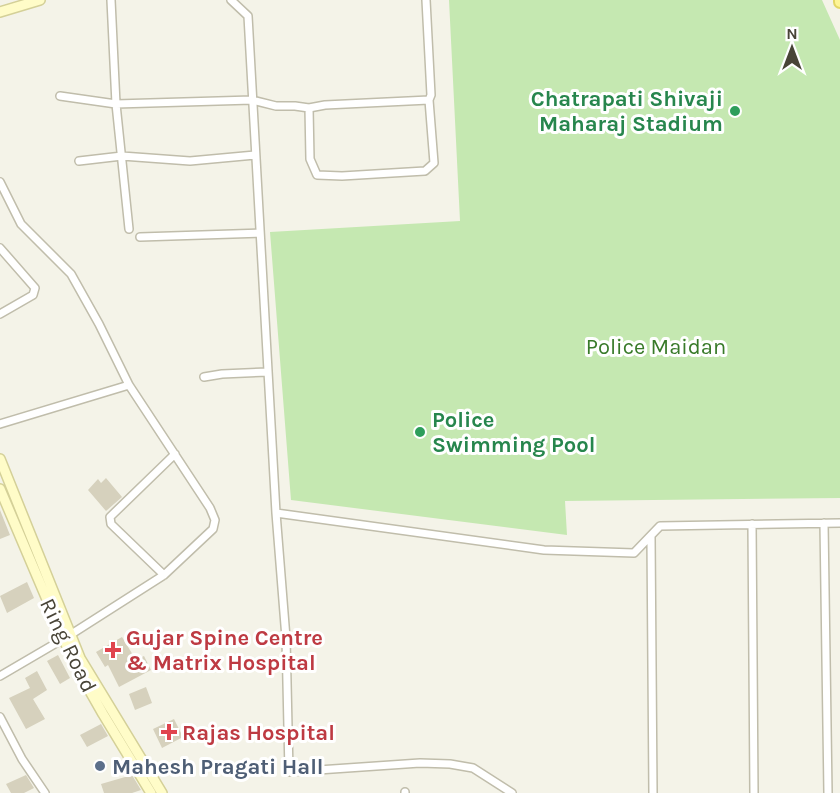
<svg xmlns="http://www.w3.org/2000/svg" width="840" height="793" font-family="Karla,sans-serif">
	<rect width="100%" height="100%" fill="#f4f3e8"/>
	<path fill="#c5e8b1" d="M449,0h373l18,40v458l-275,3 2,34 -276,-35 -21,-268 190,-11z"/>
	<path fill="#d6d1bd" d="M106,478l16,19 -16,14 -18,-21 10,-11 3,4z
		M0,510l10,25 -10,4z
		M27,582l7,16 -27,15 -7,-17z
		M122,637l14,23 8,-4 7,14 -32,17 -11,-22 -3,2 -9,-15z
		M58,655l12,23 -10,6 -13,-23z
		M37,671l10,19 -14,9 12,20 -19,10 -17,-31 21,-10 -5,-10z
		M146,687l6,16 -17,7 -6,-16z
		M174,719l9,18 -21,11 -9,-19z
		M101,724l7,12 -21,11 -7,-12z
		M26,775l8,13 -10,5h-13l-5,-9z
		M132,775l9,15 -9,3h-28l-3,-9z"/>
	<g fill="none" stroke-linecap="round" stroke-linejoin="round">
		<defs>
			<path id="street" d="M111,0l5,104 13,125
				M231,0l17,16 28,497 10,125 3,134 131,-9 30,1 23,4 39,25
				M60,96l56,8 136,-4 24,6h19l14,2 16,-3 104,-5
				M309,108l1,51 7,16 25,1 83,-5 9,-8 -5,-63 2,-5 -5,-95
				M79,161l43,-5 68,5 65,-6
				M0,182l21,42 50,50 28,50 30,61 81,123 5,12 -2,9 -49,46 -94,60 -70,41
				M140,237l120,-4
				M0,248l35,40 -2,7 -33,19
				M204,377l18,-3 46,-2
				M0,424l129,-39
				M276,513l268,37 90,3 26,-27 180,-3
				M824,523l4,270
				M752,524l2,269
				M651,537l2,256
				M164,575l-53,-51 -1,-7 65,-63
				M0,717l22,42 23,34
				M405,792v1"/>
			<path id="secondary" d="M0,12l40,-12
				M0,459l80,199 82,135
				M0,489l74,174 29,51 48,79"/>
			<path id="primary" d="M840,0v2"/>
		</defs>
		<use href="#street" stroke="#c0bdab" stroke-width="10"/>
		<use href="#secondary" stroke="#d4d098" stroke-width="12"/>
		<use href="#primary" stroke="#e4d766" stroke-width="14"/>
		<use href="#street" stroke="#fff" stroke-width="7"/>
		<use href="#secondary" stroke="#fffcc8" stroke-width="9"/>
		<use href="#primary" stroke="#fef597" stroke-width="10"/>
	</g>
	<g fill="#2e9e5b" stroke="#fff" stroke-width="2">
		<circle cx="735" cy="111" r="6"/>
		<circle cx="420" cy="432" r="6"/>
	</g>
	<g fill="#e0444e" stroke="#fff" stroke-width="2">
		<path d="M110 641h6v6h6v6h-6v6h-6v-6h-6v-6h6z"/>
		<path d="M166 723h6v6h6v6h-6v6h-6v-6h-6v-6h6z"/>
	</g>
	<circle fill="#5c6f8a" stroke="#fff" stroke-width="2" cx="100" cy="766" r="6"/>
	<g text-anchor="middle" stroke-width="6" stroke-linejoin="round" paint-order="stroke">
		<g font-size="22" font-weight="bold" fill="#27864d" stroke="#fff" text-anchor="end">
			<text x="723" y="106">Chatrapati Shivaji<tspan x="723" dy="25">Maharaj Stadium</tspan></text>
			<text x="432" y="427" text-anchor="start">Police<tspan x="432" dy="25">Swimming Pool</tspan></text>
		</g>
		<g font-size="22" fill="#387a29" stroke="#fff">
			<text x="656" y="354">Police Maidan</text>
		</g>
		<g font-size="22" font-weight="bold" fill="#be3a42" stroke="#fff" text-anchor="start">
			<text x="126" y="645">Gujar Spine Centre<tspan x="126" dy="25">&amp; Matrix Hospital</tspan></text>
			<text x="182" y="740">Rajas Hospital</text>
		</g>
		<g font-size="22" fill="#484437" stroke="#fff">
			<text transform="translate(69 645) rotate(64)" y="8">Ring Road</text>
		</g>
		<g font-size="22" font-weight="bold" fill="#4e5e75" stroke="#fff" text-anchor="start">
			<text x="112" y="774">Mahesh Pragati Hall</text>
		</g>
	</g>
	<g transform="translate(792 48)" stroke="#ffffff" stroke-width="4.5" paint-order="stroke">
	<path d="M0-4.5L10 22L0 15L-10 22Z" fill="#484437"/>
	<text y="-9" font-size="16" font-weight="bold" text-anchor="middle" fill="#484437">N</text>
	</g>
</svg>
